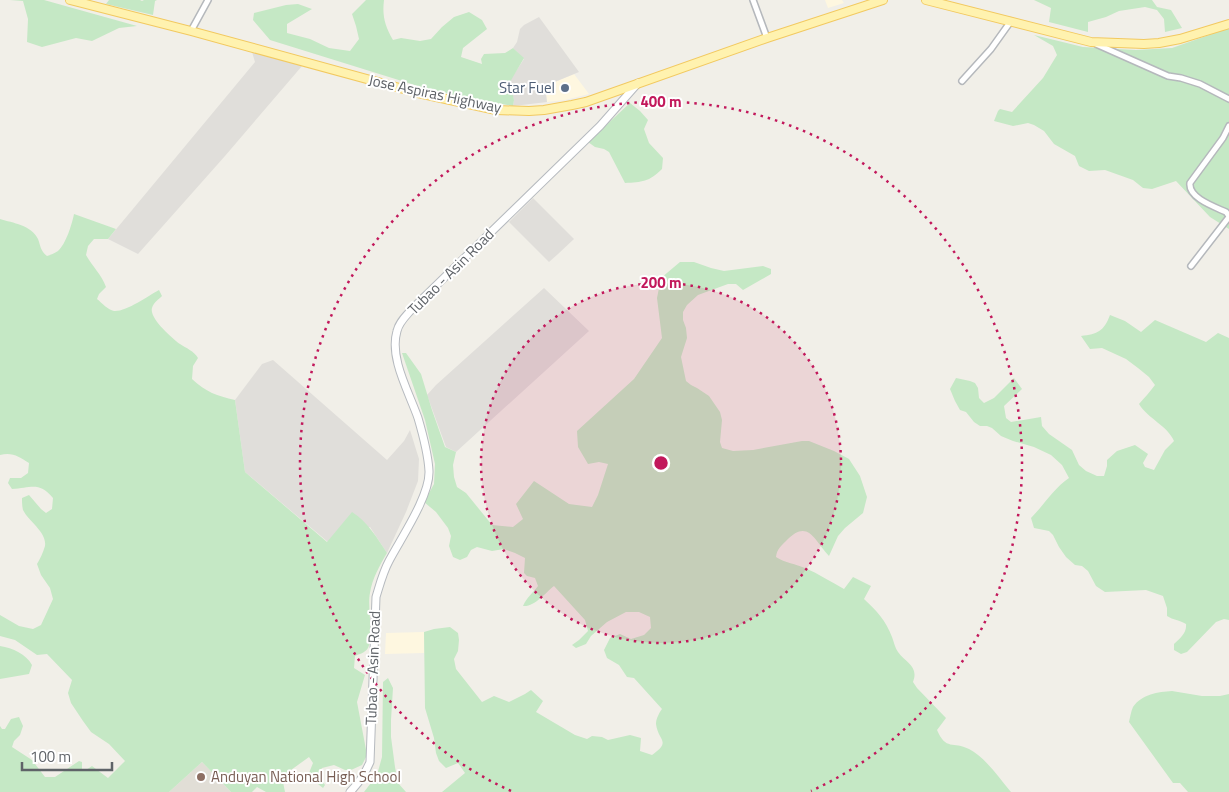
<svg xmlns="http://www.w3.org/2000/svg" width="1229" height="792" font-family="'Titillium Web',sans-serif">
	<rect width="100%" height="100%" fill="#f1efe8"/>
	<path fill="#fef7e0" d="M825,0h17l2,3 -16,5z
		M574,74l15,20 -24,6 -18,2 -2,-16z
		M424,632v21l-39,1 1,-21z"/>
	<path fill="#e0deda" d="M539,17l40,55 -34,14 2,16 -34,4 1,-6 -5,-18 15,-23 -11,-11 4,-6 3,-13 4,-4z
		M252,52l50,14 -77,90 -87,98 -30,-15 147,-177z
		M533,198l41,41 -16,15 -9,8 -40,-40z
		M544,288l45,43 -133,121 -10,-5 -19,-52 9,-10z
		M273,360l114,100 17,-19 6,-11 9,29 -1,22 -12,31 -19,41 -17,-26 -42,15 -83,-70 -10,-72 27,-36z"/>
	<path fill="#e1ded6" d="M202,762l29,30h-62z"/>
	<path fill="#c5e8c5" d="M10,0h34l93,26 -18,2 -27,13 -16,-3 -34,9 -15,-5 1,-23 -5,-18z
		M109,0h31l2,1 2,-1h13l-2,1 -2,14 -47,-11z
		M366,0h18c-2,16 1,26 9,40l8,-2 19,3 11,-2 11,-12 12,-10 15,-5 13,8 5,9 -24,19 -2,9 21,7 -1,-5 3,-5 21,-1 8,-5 11,10 -14,24 4,18 -1,6 -79,-15 -164,-51 -17,-20 1,-7 32,-8 12,-1 14,5 -25,15v9l23,6 19,9 21,3 9,-12 -3,-13 -4,-12z
		M1034,0h118l5,7 14,3 11,18 -17,4 -1,-13 -7,-9 -12,-3 -26,4 -13,6 -18,5v10l-39,-10 2,-14z
		M1229,28v201l-19,-12 -34,-36 -24,8 -9,-1 -10,-8 -28,-10 -16,1 -10,-5 -4,-10 -21,-12 -10,-13 -10,-6 -6,-2 -15,3 -19,-5 4,-10 2,-2 12,3 31,-34 14,-23 -4,-9 -19,-11 49,12 53,3 36,-2z
		M630,103l10,8 8,9 -4,9 5,14 14,15 -1,11c-13,13 -20,13 -37,14l-16,-31 -5,-3 -9,-2 -7,-5z
		M74,214l42,15 -8,10h-14l-6,7 -2,9c6,11 16,20 20,32l-7,7 -2,5c5,4 11,11 17,12 12,1 34,-15 45,-21l3,6c-3,3 -9,7 -10,12 -3,10 20,30 28,36 6,4 14,7 18,14l-5,8 -1,13c14,13 25,17 43,21l10,72 82,70 25,-30c16,10 25,26 35,41 -7,12 -15,26 -17,40 -3,13 4,44 -2,55 -3,5 -9,6 -13,8l-1,12 11,7 -8,27 10,53 -5,10 -11,5h-6l-11,-5 -12,3 -4,6 7,11 -2,3 -10,-8 -4,-7 4,-10 -4,-6 -18,13 -8,12 2,10h-19l-9,-5 -5,5h-21l-29,-30 -33,30h-169v-66l2,3h3l6,-10 8,-2 4,9 -3,9 -6,6 -2,6 20,13 13,17h10l24,-16 3,1v9l4,-1 6,-4 16,12 17,-17 -16,-17 -18,-12 -8,-11 -12,-18 -3,-10 4,-13 -25,-26 -10,1 -22,-15 -15,-4v-21l19,11 14,3 8,-4 12,-26 -3,-11 -9,-13 -4,-11c3,-5 6,-11 8,-18 2,-14 -16,-24 -22,-36 -1,-4 -1,-8 -1,-12l7,-3 12,14 5,4 6,-4 1,-11c-14,-17 -22,-10 -41,-9l-4,-6 2,-5h11l7,-5 1,-10c-10,-6 -16,-11 -29,-8v-236c13,4 31,6 38,20 3,8 2,11 9,17 3,-1 8,-3 11,-5 8,-7 14,-27 16,-37z
		M680,262h14l17,6 13,3 39,-5 8,3v5l-28,16 -7,-6h-8l-30,11 -11,10 -4,7v8l3,8 1,10 -6,19 5,24 5,4 6,3 12,8 11,16 2,8 -2,22 2,6 11,3 20,-1 49,-9h7l25,10 15,8 11,17 7,21 -4,16 -18,15 -7,8 -9,20c-15,-16 -21,-38 -43,-15 -5,5 -9,8 -10,16 9,6 20,7 29,11 14,6 26,14 39,21l9,-12 18,9 -7,13c13,12 22,22 28,38 2,5 3,11 6,15 8,11 21,14 15,30l4,6 29,30 -9,12c9,21 16,11 32,19 15,7 31,30 42,43h-569l23,-19 -7,-10 -12,5 -7,-7 -3,-8 -2,-15 -9,-30 -1,-76 10,-3 16,-2 8,6 1,7 -1,11 -4,8 2,10 26,33 12,-6 15,6 16,-8 6,-4 12,11 -7,11 39,23 12,4 5,-3 10,1 6,3 22,-5 11,3 -1,13 12,4c20,-14 6,-14 4,-31 0,-5 3,-11 6,-15l-28,-31 -7,-1 -8,-12 -12,-7 -3,-8 6,-12 10,-4 11,5 13,-4 7,-7 -1,-11 -11,-5h-13l-19,10 -16,14 -5,8 -10,4 -4,-3 7,-5 9,-9 -3,-11 -31,-34c-9,7 -19,21 -31,20 4,-9 10,-13 15,-20l-3,-8 -8,-2 -3,-3 1,-15 -10,-5 -11,-4 -12,2 -15,-4 -6,3 -4,7 -7,3 -7,-3 -4,-11 2,-10 -3,-8 -12,-16 -12,-10 10,-18 1,-20 -10,-44 -23,-67h4l15,21 11,36 13,37 11,5 -3,13 1,12 3,10 9,6 26,32 21,2 10,-8 -7,-15 18,-23 35,23 23,3 6,-12 10,-31 -9,-2 -11,2 -10,-17 -1,-16 57,-52 28,-41 -5,-40 4,-20z
		M1110,315l15,6 16,11 14,-12 51,22 12,-9 11,5v282l-5,-1 -8,3 -29,30 -6,2 -7,-4v-6c6,-6 13,-11 12,-20 -6,-4 -13,-4 -19,-8v-8l-4,-12 -17,-6 -41,2 -9,-6 -8,-15 -6,-5 -7,-1 -9,-8 -7,-10 -6,-12 -4,-4 -15,-3 -3,-10c13,-13 23,-30 38,-40l-7,-13 -11,-10 -17,-8 -21,-6 -12,-5 -9,-8 -5,-2h-7l-6,-4 -8,-10 -6,-2 -5,-9 -5,-12 6,-11 14,3 5,2 3,5 1,10 5,5 10,-5 20,-20 8,11 -18,17 2,12 5,4 30,-5 1,9 7,8 23,16 7,15 7,6 11,5h7l3,-10v-6l10,-9 18,-6 13,9 -5,9 2,4 9,3 11,-20 9,-9c-7,-16 -26,-22 -35,-37 5,-6 11,-12 16,-19l-6,-8 -11,-9 -12,-9 -24,-11 -12,1 -9,-13c17,-2 23,-5 29,-21z
		M0,646c13,2 26,8 32,19l-3,9 -29,5z
		M388,678l5,10 -2,32v17l4,30 3,16 8,9h-42l13,-17 5,-18 1,-75z
		M1172,691l30,5h18l9,-2v98h-41l-8,-9h-7l-44,-61c1,-4 2,-11 4,-15 9,-13 25,-15 39,-16z"/>
	<g fill="none" stroke-linecap="round" stroke-linejoin="round">
		<defs>
			<path id="minor" d="M753,0l14,38
				M191,31l17,-31
				M1096,44l72,32 13,2 19,6 29,15
				M962,81l29,-32 20,-28
				M1229,126l-6,12 -33,45c-2,15 25,24 36,29l3,4
				M1191,266l38,-49"/>
			<path id="secondary" d="M350,792c9,-9 15,-18 20,-30l6,-165c4,-13 7,-25 13,-36 12,-23 41,-65 40,-90 -1,-18 -6,-36 -11,-53 -9,-26 -29,-60 -21,-87 2,-9 9,-15 15,-22l188,-183 38,-43"/>
			<path id="primary" d="M70,0l121,31 227,62 78,17 33,1 15,-1 28,-5 14,-3 181,-64 116,-38
				M926,0l165,42 53,2 15,-1 21,-4 49,-15"/>
		</defs>
		<use href="#minor" stroke="#b5b8bc" stroke-width="8"/>
		<use href="#secondary" stroke="#b6babf" stroke-width="9"/>
		<use href="#primary" stroke="#f2c960" stroke-width="10"/>
		<use href="#minor" stroke="#fff" stroke-width="5"/>
		<use href="#secondary" stroke="#fff" stroke-width="7"/>
		<use href="#primary" stroke="#fff2af" stroke-width="8"/>
	</g>
	<circle cx="661" cy="463" r="180" fill="#c2185b" fill-opacity=".12"/>
	<g fill="none" stroke="#c2185b" stroke-width="2.5" stroke-dasharray="2.5 5">
		<circle cx="661" cy="463" r="180"/>
		<path d="M511 791A361 361 0 1 1 811 791"/>
	</g>
	<circle fill="#5c6f8a" stroke="#fff" stroke-width="2" cx="565" cy="88" r="5"/>
	<circle fill="#8d6e63" stroke="#fff" stroke-width="2" cx="201" cy="777" r="5"/>
	<g text-anchor="middle" stroke-width="4" stroke-linejoin="round" paint-order="stroke">
		<g font-size="15" fill="#4e5e75" stroke="#fff" text-anchor="end">
			<text x="555" y="93">Star Fuel</text>
		</g>
		<g font-size="15" fill="#5f6368" stroke="#fff">
			<text transform="translate(435 94) rotate(12)" y="5">Jose Aspiras Highway</text>
			<text transform="translate(451 272) rotate(-45)" y="5">Tubao - Asin Road</text>
			<text transform="translate(373 668) rotate(-88)" y="5">Tubao - Asin Road</text>
		</g>
		<g font-size="15" fill="#785e54" stroke="#fff" text-anchor="start">
			<text x="211" y="782">Anduyan National High School</text>
		</g>
	</g>
	<circle cx="661" cy="463" r="8" fill="#c2185b" stroke="#fff" stroke-width="2.5"/>
	<g font-size="15" text-anchor="middle" font-weight="bold" fill="#c2185b" stroke="#fff" stroke-width="4" stroke-linejoin="round" paint-order="stroke">
		<text x="661" y="107">400 m</text>
		<text x="661" y="288">200 m</text>
	</g>
	<path d="M22 762v8h90v-8" fill="none" stroke="#5f6368" stroke-width="2.5"/>
	<text x="30" y="762" font-size="15" fill="#5f6368" stroke="#ffffff" stroke-width="4" paint-order="stroke">100 m</text>
</svg>
